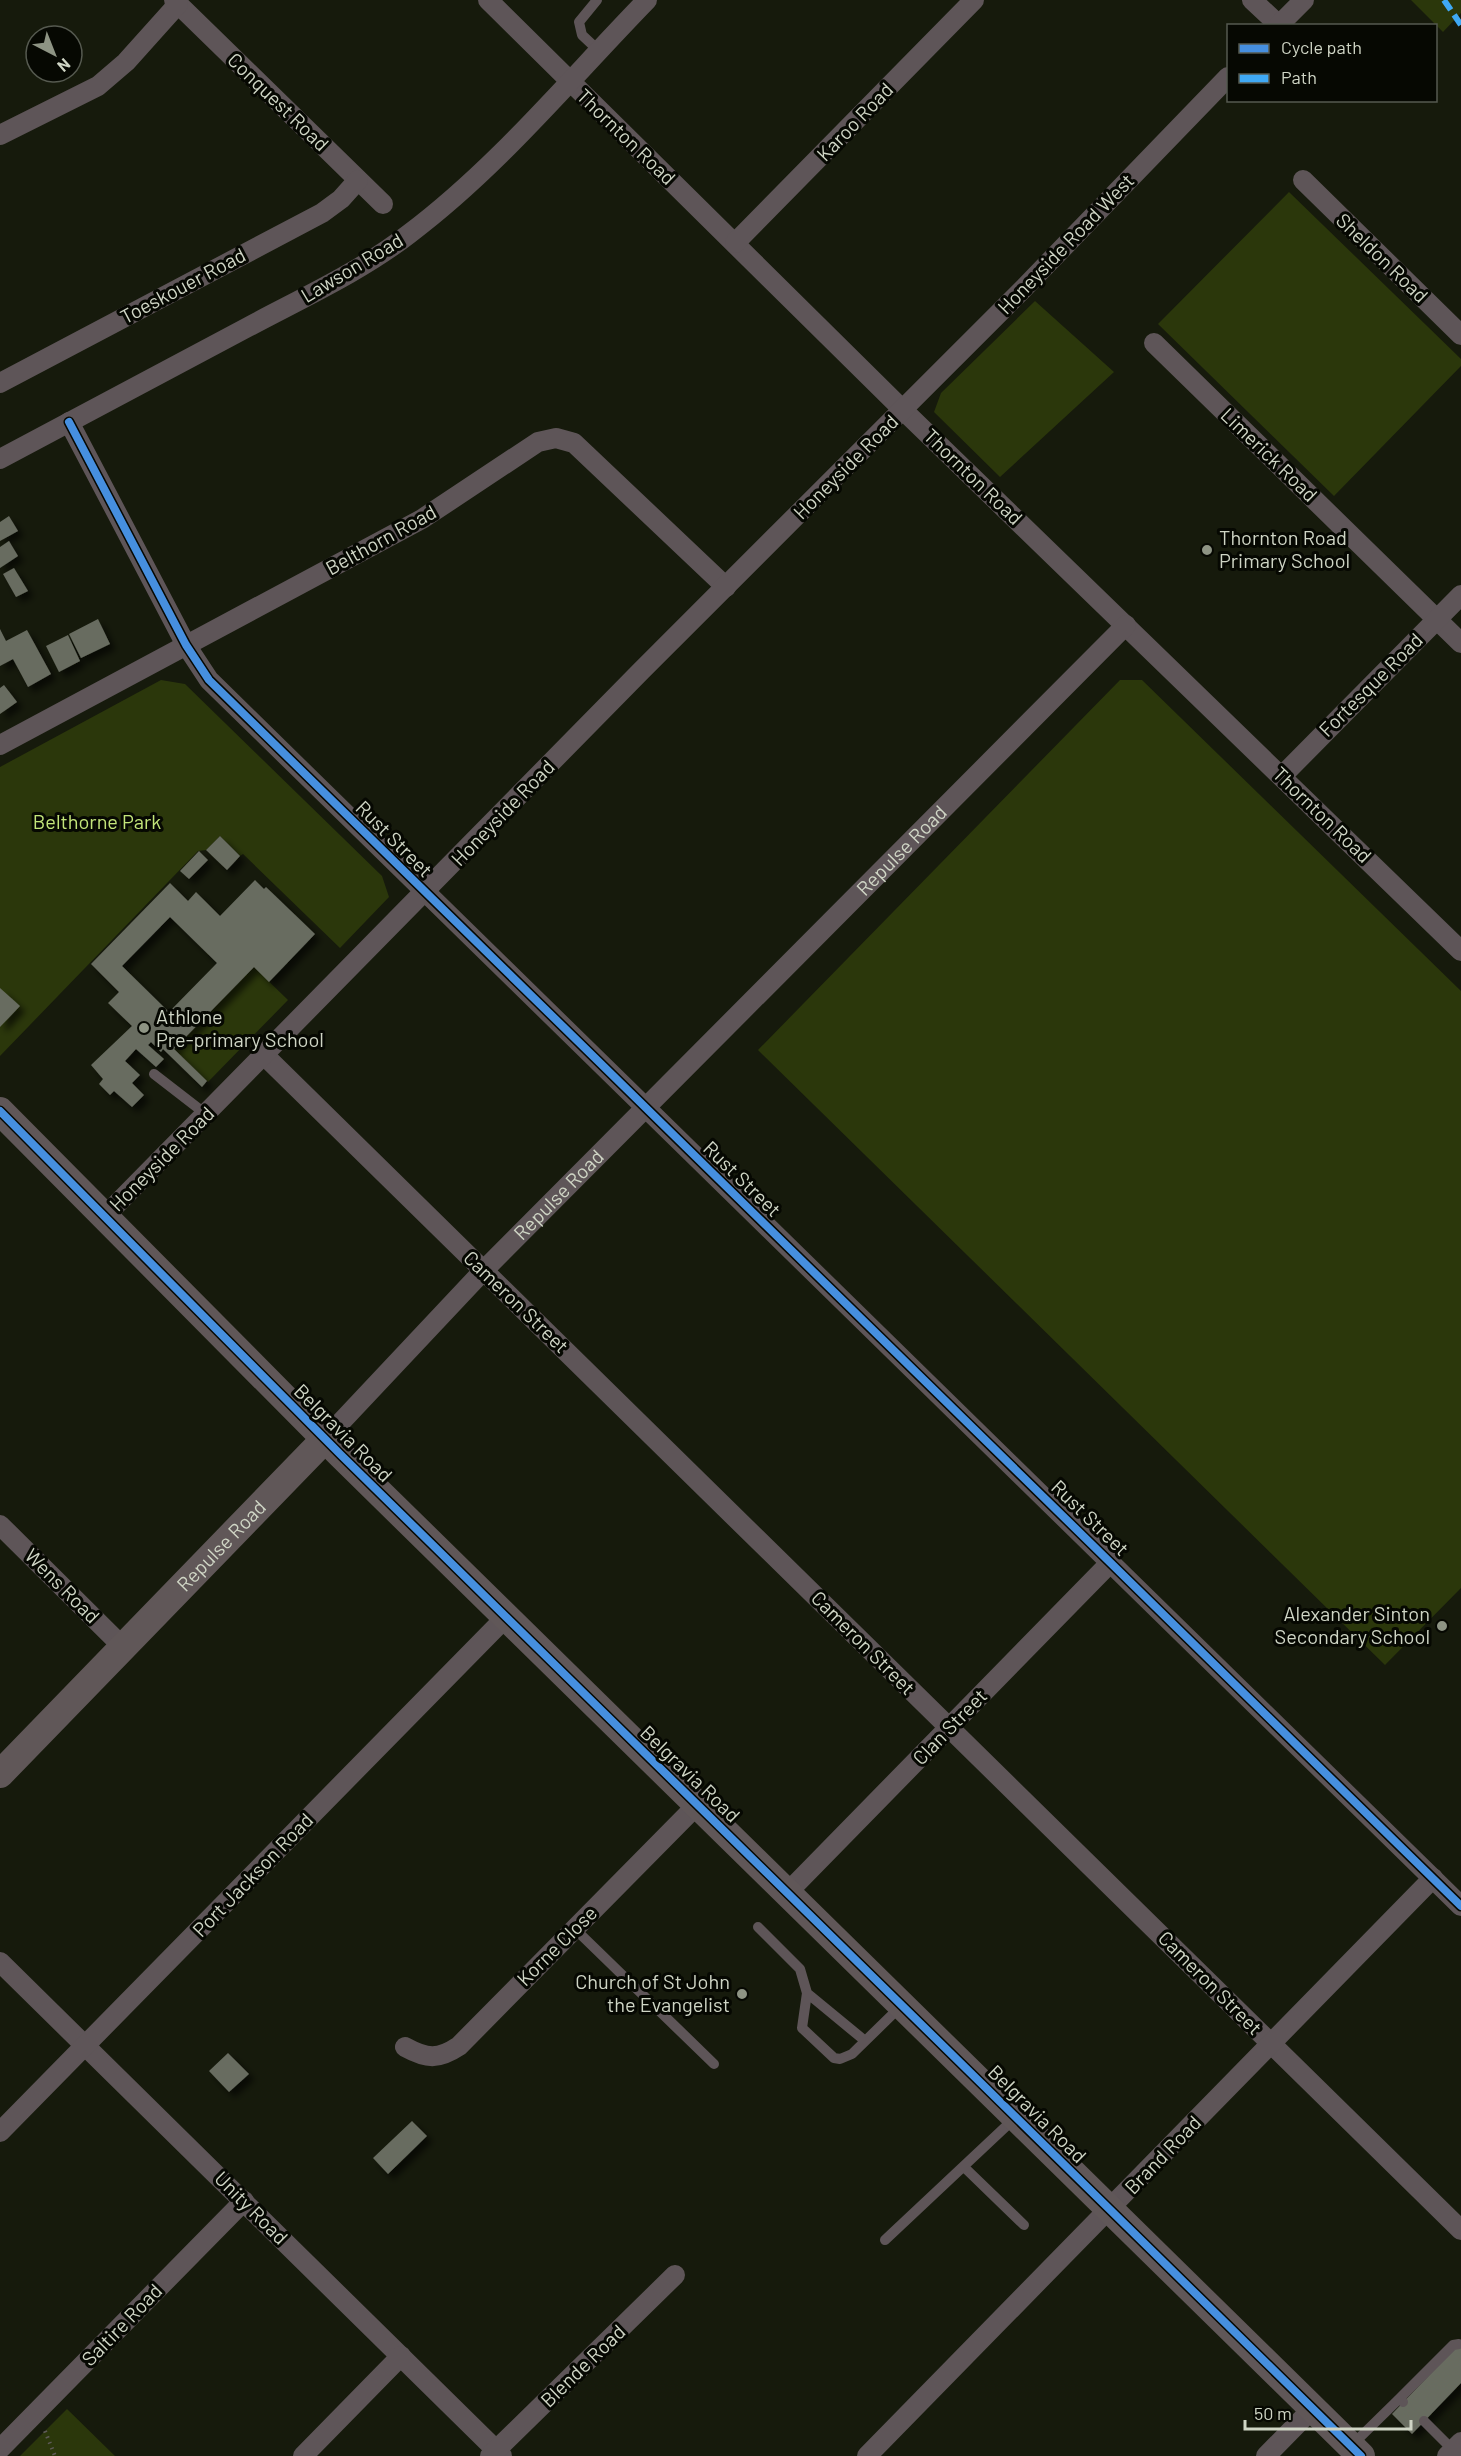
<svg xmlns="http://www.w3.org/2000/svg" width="1461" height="2456" font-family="Barlow,sans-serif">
	<defs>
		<filter id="shadow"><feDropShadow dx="5.5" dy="5.5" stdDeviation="3" flood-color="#0009"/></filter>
	</defs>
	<rect width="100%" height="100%" fill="#161a0c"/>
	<path fill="#2b370b" d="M1411,0h50v13l-18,19z
		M1289,192l172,167v7l-127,130 -176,-172z
		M1035,301l79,71 -114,105 -66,-65 7,-19z
		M161,680l24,4 197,192 7,21 -49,51 -97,-94 -3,2 -20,-20 -14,14 -8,1 -198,205v-289z
		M1120,680h22l319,311v597l-76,77 -627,-615z
		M254,967l34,33 -80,82 -34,-33z
		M67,2409l48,47h-95z"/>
	<path fill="#686c60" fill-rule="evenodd" filter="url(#shadow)" d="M9,516l9,15 -18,10v-19z
		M9,541l9,15 -18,12v-21z
		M14,568l14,23 -12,6 -13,-23z
		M98,619l12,25 -29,14 -12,-24z
		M0,629l6,12 21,-11 24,44 -23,13 -15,-28 -13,7z
		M68,635l12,26 -21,11 -13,-26z
		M4,685l13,17 -17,12v-26z
		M220,836l20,20 -13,14 -21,-20z
		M199,851l9,9 -19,19 -9,-8z
		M255,880l9,9 2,-2 49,47 -46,48 -15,-15 -80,82 33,32 -5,6 -39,-38 -2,3 -10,-10 -3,3 16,14 -8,8 -20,-18 -11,12 15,14 -8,8 12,12 -12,12 -18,-16 -4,4 -11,-11 4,-5 -12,-14 41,-39 -24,-23 11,-11 -28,-28 79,-81 18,18 8,-9 24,24zM170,917l47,46 -48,49 -47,-46z
		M0,988l20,18 -20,21z
		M228,2053l21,21 -20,18 -20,-21z
		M412,2121l15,15 -39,38 -15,-16z
		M1461,2342v41l-49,51 -20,-20z"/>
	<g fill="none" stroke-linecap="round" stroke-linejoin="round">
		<path stroke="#5e5a58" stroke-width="4" stroke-dasharray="1.5 4.5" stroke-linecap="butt" d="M45,2431l10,25"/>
		<path stroke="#5e5558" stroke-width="10" d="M597,0l-18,22 3,13 16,15
			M154,1074l53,41
			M758,1927l42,42 7,24 -5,35 32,30 6,1 12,-5 48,-47
			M575,1929l139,135
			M807,1993l57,47
			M964,2167l60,58
			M885,2240l131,-123
			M1400,2398l53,-53 6,-1
			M1424,2421l29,29
			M1351,2446l49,-48 3,4"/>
		<g stroke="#5e5558" stroke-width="20">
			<path d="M174,0l209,204"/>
			<path d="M488,0l415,410 558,541"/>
			<path d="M1252,0l27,25"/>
			<path d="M1278,26l26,-26"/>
			<path d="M0,135l98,-49 28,-24 52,-58"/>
			<path d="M1303,180l158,155"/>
			<path d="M735,243l239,-243"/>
			<path d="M1154,343l307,300"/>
			<path d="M0,383l322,-170 19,-14 17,-19"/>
			<path d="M69,422l117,223 23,35 1252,1226"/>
			<path d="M0,459c83,-44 165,-88 248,-132 54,-29 112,-55 161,-93 89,-67 160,-154 238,-234"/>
			<path d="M0,745l422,-226 116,-77 18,-4 18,5 152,144"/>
			<path d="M1282,776l179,-181"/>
			<path d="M265,1056l1196,1174"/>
			<path d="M105,1216l537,-546 382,-382 204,-211"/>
			<path id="s1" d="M325,1439l159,-169 642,-645"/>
			<path d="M0,1525l123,122"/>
			<path d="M788,1892l323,-330"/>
			<path d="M0,1962l502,494"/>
			<path d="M405,2047c22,12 33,13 54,-1l238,-241"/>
			<path d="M0,2132l506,-515"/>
			<path d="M0,2449l244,-248"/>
			<path d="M303,2456l98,-100"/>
			<path d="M490,2456l185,-181"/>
			<path d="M867,2456l566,-578"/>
			<path d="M1266,2456l48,-49"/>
			<path d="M1447,2456l14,-14"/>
		</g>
		<g stroke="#605758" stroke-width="28">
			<path d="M0,1111l341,344 1020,1001"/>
			<path id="s2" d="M0,1774l325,-335"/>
		</g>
		<path stroke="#3fa9f5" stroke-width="6" stroke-dasharray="12 6" stroke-linecap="butt" d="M1444,0l17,25"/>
		<defs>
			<path id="cycleway" d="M69,422l117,223 23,35 1252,1226
				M0,1111l341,344 1020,1001"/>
		</defs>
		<use href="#cycleway" stroke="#060802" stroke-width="11"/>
		<use href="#cycleway" stroke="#468fdf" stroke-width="8"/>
	</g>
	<g fill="#8e9484" stroke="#060802" stroke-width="2">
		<circle cx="1207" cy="550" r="6"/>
		<circle cx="144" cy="1028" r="6"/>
		<circle cx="1442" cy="1626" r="6"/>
		<circle cx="742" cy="1994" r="6"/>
	</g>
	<g text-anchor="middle" stroke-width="6" stroke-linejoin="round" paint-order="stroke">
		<g font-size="20" fill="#cfd5c5" stroke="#060802">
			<text transform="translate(278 102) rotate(44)" y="7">Conquest Road</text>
			<text transform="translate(855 122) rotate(-46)" y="7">Karoo Road</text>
			<text transform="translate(626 137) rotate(44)" y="7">Thornton Road</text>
			<text transform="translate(1066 244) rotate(-46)" y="7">Honeyside Road West</text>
			<text transform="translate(1382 258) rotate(44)" y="7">Sheldon Road</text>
			<text transform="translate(352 268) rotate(-31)" y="7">Lawson Road</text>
			<text transform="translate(183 286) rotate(-28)" y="7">Toeskouer Road</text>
			<text transform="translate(1269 455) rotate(44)" y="7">Limerick Road</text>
			<text transform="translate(846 467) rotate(-45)" y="7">Honeyside Road</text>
			<text transform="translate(973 477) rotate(44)" y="7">Thornton Road</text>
			<text transform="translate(381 540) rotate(-29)" y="7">Belthorn Road</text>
			<text transform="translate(1371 685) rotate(-45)" y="7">Fortesque Road</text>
			<text transform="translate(503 813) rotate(-46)" y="7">Honeyside Road</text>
			<text transform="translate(1322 815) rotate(44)" y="7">Thornton Road</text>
			<text transform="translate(394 839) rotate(45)" y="7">Rust Street</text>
			<text dy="7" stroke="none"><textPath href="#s1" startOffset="824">Repulse Road</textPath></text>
			<text transform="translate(162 1159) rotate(-45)" y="7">Honeyside Road</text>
			<text transform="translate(742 1179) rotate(44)" y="7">Rust Street</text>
			<text dy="7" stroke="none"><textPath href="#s1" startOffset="338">Repulse Road</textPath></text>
			<text transform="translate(516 1302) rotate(44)" y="7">Cameron Street</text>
			<text transform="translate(343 1433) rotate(45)" y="7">Belgravia Road</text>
			<text transform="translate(1090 1518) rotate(44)" y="7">Rust Street</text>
			<text dy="7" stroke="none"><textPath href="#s2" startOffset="318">Repulse Road</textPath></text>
			<text transform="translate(62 1586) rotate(45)" y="7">Wens Road</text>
			<text transform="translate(863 1643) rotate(45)" y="7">Cameron Street</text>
			<text transform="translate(950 1727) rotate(-46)" y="7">Clan Street</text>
			<text transform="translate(690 1774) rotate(44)" y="7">Belgravia Road</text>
			<text transform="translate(253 1875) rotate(-46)" y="7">Port Jackson Road</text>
			<text transform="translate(557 1946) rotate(-45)" y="7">Korne Close</text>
			<text transform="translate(1210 1983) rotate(45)" y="7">Cameron Street</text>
			<text transform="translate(1037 2114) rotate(45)" y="7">Belgravia Road</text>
			<text transform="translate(1163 2155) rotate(-46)" y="7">Brand Road</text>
			<text transform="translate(251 2208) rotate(45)" y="7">Unity Road</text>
			<text transform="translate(122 2325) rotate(-46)" y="7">Saltire Road</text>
			<text transform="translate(583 2366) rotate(-44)" y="7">Blende Road</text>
		</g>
		<g font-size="20" fill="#cfd5c5" stroke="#060802" text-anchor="start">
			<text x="1219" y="545">Thornton Road<tspan x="1219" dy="23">Primary School</tspan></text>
			<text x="156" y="1024">Athlone<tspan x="156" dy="23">Pre-primary School</tspan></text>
			<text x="1430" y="1621" text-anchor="end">Alexander Sinton<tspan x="1430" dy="23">Secondary School</tspan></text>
			<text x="730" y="1989" text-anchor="end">Church of St John<tspan x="730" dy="23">the Evangelist</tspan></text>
		</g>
		<g font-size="20" fill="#c3e57a" stroke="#060802">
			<text x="97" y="829">Belthorne Park</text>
		</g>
	</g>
	<rect x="1227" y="24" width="210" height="78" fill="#060802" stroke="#565a50" stroke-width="1.5"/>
	<rect x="1239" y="44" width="30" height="9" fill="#468fdf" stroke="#565a50" stroke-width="1.5"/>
	<text x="1281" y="54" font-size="18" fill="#cfd5c5">Cycle path</text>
	<rect x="1239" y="74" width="30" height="9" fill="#3fa9f5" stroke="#565a50" stroke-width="1.5"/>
	<text x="1281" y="84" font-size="18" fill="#cfd5c5">Path</text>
	<g transform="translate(54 54) rotate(138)"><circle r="28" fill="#060802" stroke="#565a50" stroke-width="1.5"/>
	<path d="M0-4.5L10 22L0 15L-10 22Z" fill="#8e9484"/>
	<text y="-9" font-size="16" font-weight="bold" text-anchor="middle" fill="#cfd5c5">N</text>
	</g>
	<path d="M1245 2420v9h166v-9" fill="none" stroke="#cfd5c5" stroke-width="3"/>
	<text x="1254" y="2420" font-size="18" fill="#cfd5c5" stroke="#060802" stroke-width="4.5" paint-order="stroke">50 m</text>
</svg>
